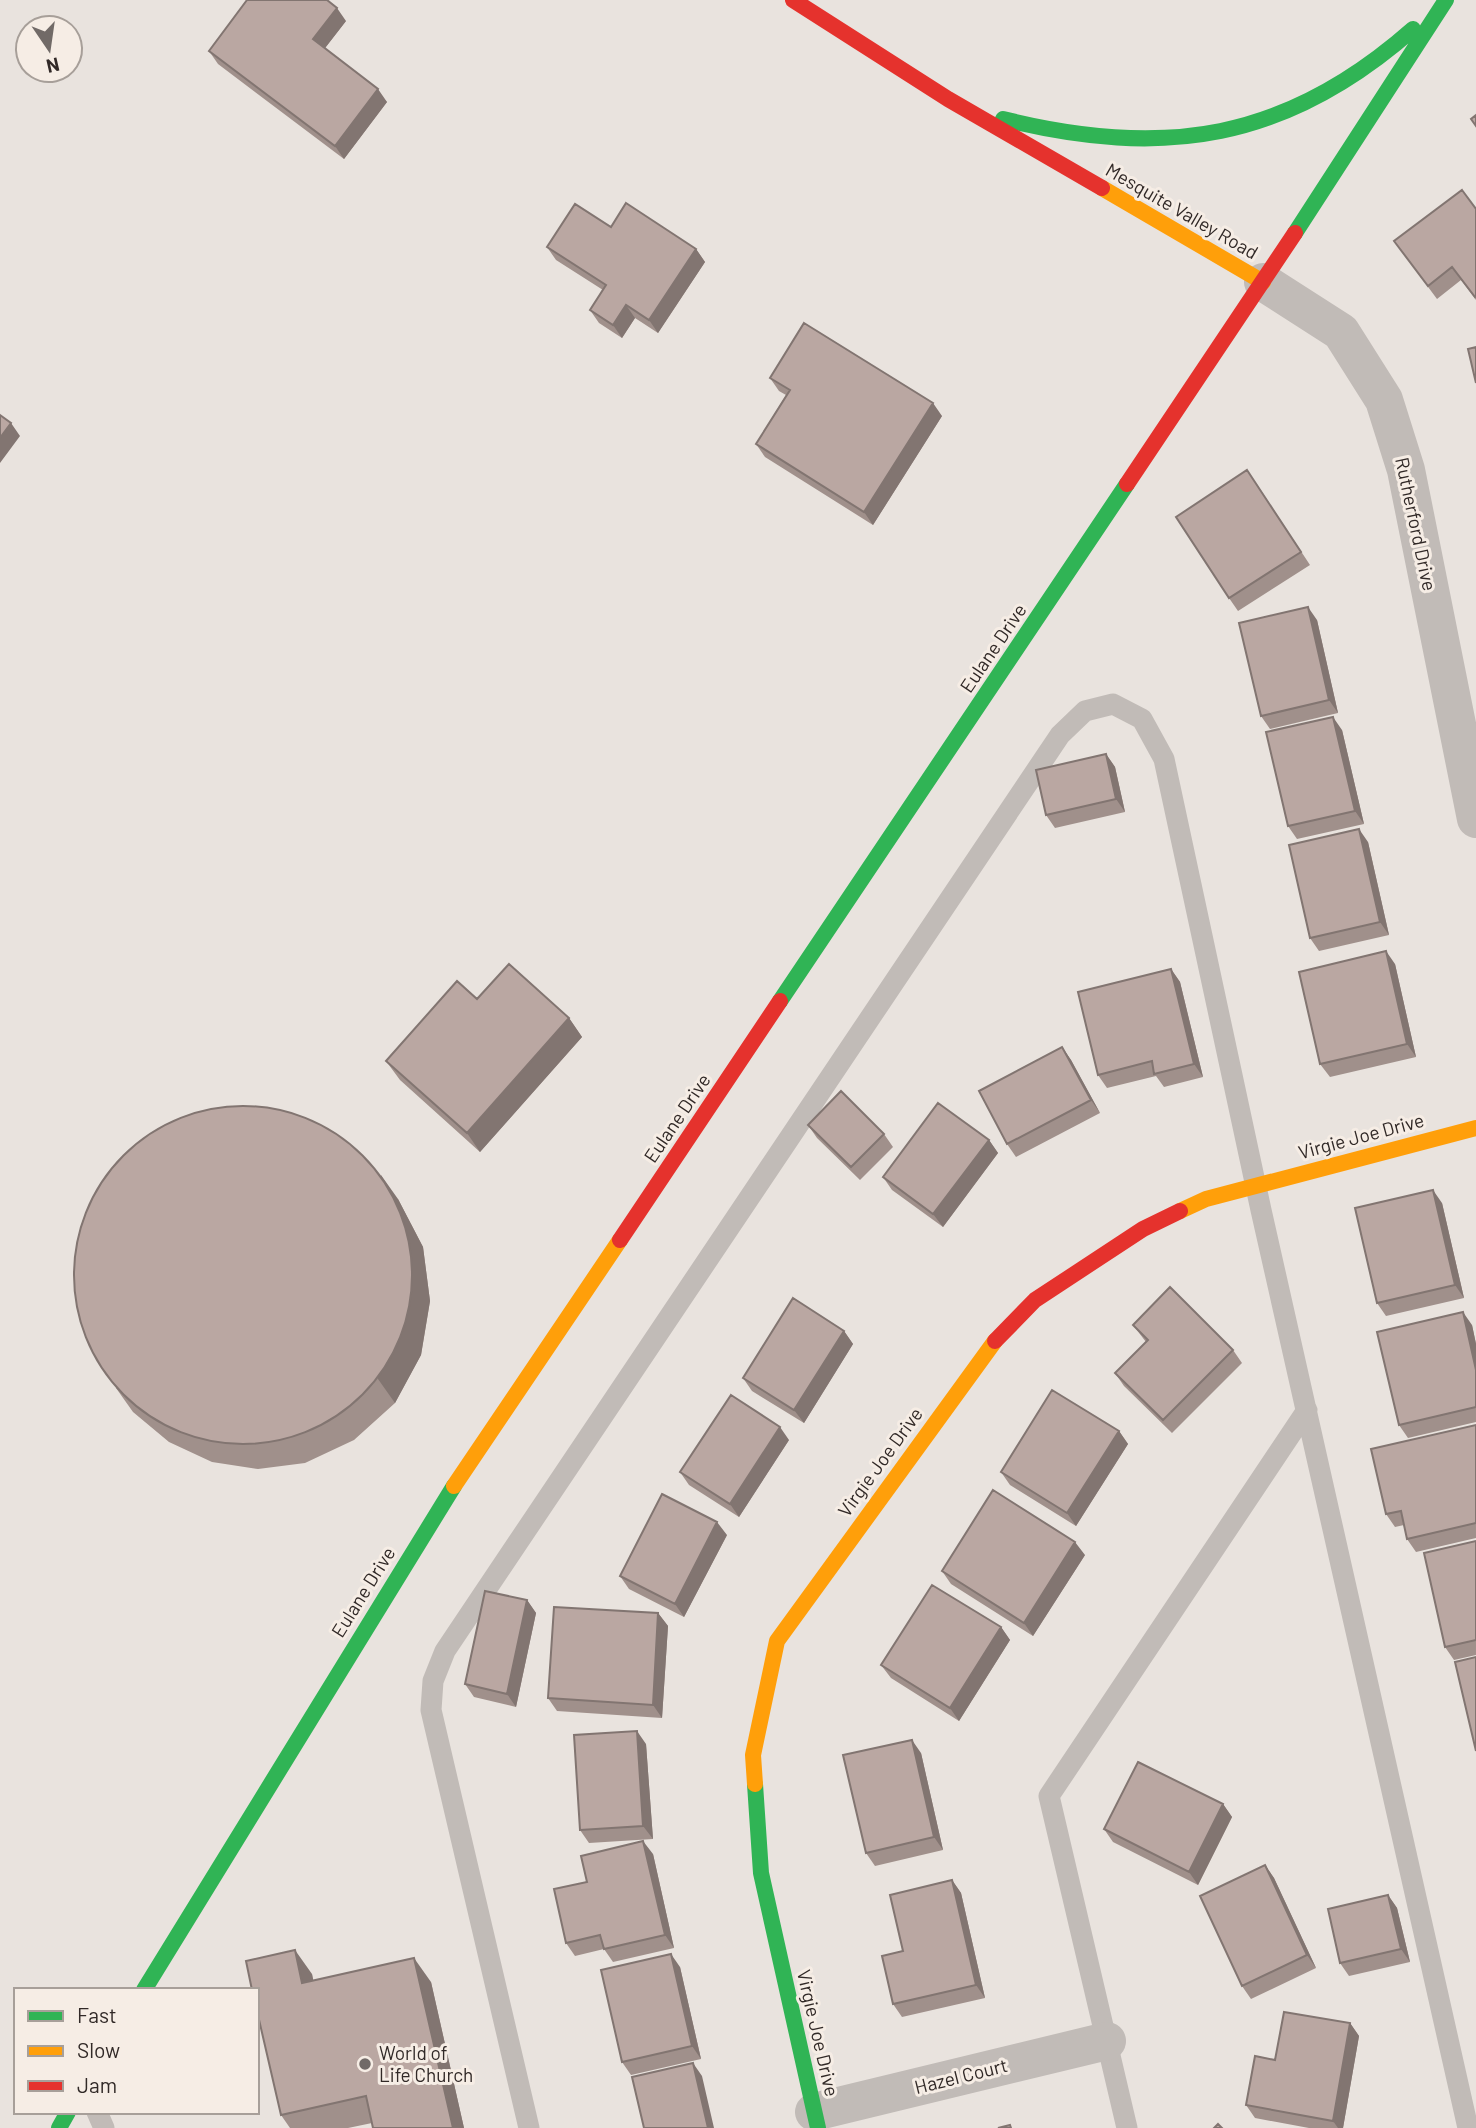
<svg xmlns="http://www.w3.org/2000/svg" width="1476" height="2128" font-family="Barlow,sans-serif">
	<rect width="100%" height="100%" fill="#e9e3de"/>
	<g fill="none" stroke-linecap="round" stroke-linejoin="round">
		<path stroke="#c1bbb7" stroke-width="21" d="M97,2112l7,16
			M529,2128l-98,-418 2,-29 12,-30 615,-916 25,-24 28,-7 29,15 22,40 97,451 207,918
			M1127,2128l-78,-332 258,-386"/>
		<path stroke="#c1bbb7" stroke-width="38" d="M1263,282l78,50 43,68 22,70 70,349
			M814,2112l293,-71"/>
		<path stroke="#30b455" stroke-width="16" d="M1003,119c161,40 283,22 410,-90
			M1295,233l151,-233
			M780,1001l347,-517
			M755,1784l6,89 57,255
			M144,1990l310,-504
			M59,2128l9,-16"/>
		<path stroke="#ff9f0a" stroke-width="16" d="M1102,188l161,94
			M1180,1211l26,-12 270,-71
			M454,1486l166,-246
			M755,1784l-2,-29 24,-114 218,-300"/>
		<path stroke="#e5322d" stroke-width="16" d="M793,0l155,99 154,89
			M1127,484l168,-251
			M620,1240l160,-239
			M995,1341l40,-41 108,-71 37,-18"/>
	</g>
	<path fill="#a0908b" d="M346,21l-21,27 62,54 -43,57 -126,-95 -9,-13z
		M1476,209v91l-15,-20 -24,19 -43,-58z
		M611,227l85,22 9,13 -47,71 -23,-15 -13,20 -23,-15 -9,-13 13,-20 -47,-30 -9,-13z
		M770,378l172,38 -69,109 -108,-68 -9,-13 30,-49 -7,-4z
		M1256,483l54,82 -72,46 -9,-13z
		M1317,620l21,93 -68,16 -9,-13z
		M1342,730l22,94 -67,15 -9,-13z
		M1106,754l9,13 10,45 -70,16 -9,-13z
		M1368,842l21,93 -70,16 -9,-13z
		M1395,964l21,93 -86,20 -10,-13z
		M1171,969l9,13 23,95 -39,10 -8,-11 -49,12 -9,-13z
		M477,999l92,19 13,19 -102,115 -80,-72 -14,-19z
		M1062,1047l9,13 29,53 -84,44 -9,-13z
		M808,1125l76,9 9,13 -33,33 -43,-42z
		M989,1140l9,13 -55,74 -51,-37 -9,-13z
		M398,1199l25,48 7,54 -9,54 -26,48 -41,37 -49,23 -47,6 -46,-7 -43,-20 -36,-30 -17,-24z
		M1442,1203l22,95 -78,18 -9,-13z
		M1133,1325l100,25 9,13 -70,70 -48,-47 -9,-13 31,-31z
		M1472,1325l4,19v78l-68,16 -9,-13z
		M844,1331l9,13 -49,79 -52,-32 -9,-13z
		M1476,1425v113l-60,14 -9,-13 -3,-14 -9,2 -9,-13z
		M1119,1431l9,13 -52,82 -66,-41 -9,-13z
		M789,1440l-50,77 -50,-32 -9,-13z
		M727,1535l-43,82 -55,-28 -9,-13z
		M1476,1541v114l-22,5 -9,-13z
		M1085,1555l-52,81 -82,-52 -9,-13z
		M527,1600l9,13 -20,94 -42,-10 -9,-13z
		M658,1613l10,13 -6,92 -105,-7 -9,-13z
		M1001,1627l9,13 -51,81 -68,-43 -10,-13z
		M646,1744l7,95 -64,4 -9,-13z
		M921,1753l22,97 -68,16 -9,-13z
		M1223,1804l9,13 -34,68 -85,-43 -9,-13z
		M653,1854l21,94 -61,14 -9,-13 -29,7 -9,-13 21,-61z
		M1265,1865l9,13 42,90 -65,31 -9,-13z
		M952,1880l9,13 24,105 -83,19 -9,-13 10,-53z
		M1388,1895l9,13 13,54 -61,14 -9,-13z
		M680,1967l21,92 -70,16 -9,-13z
		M312,1974l1,7 118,1 33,146h-91l-1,-5 -24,5h-58l-9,-13z
		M1350,2023l9,13 -16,92h-34l-54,-10 -9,-13z"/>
	<path fill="#827571" d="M337,8l9,13 -24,31 -9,-13z
		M378,89l9,13 -43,57 -9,-13z
		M696,249l9,13 -47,71 -9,-13z
		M626,305l9,13 -13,20 -9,-13z
		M933,403l9,13 -69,109 -9,-13z
		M11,423l9,13 -20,27v-25z
		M1308,607l9,13 21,93 -9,-13z
		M1333,717l9,13 22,94 -9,-13z
		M1106,754l9,13 10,45 -9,-13z
		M1359,829l9,13 21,93 -9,-13z
		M1386,951l9,13 21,93 -9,-13z
		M1171,969l9,13 23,95 -9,-13z
		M569,1018l13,19 -102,115 -13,-19z
		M1062,1047l9,13 29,53 -9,-13z
		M989,1140l9,13 -55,74 -10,-13z
		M381,1175l17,24 25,48 7,54 -9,54 -26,48 -17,-24z
		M1433,1190l9,13 22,95 -9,-13z
		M1463,1312l9,13 4,19v26z
		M844,1331l9,13 -49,79 -10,-13z
		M780,1427l9,13 -50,77 -9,-13z
		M1119,1431l9,13 -52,82 -9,-13z
		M717,1522l10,13 -43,82 -9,-13z
		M1075,1542l10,13 -52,81 -9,-13z
		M527,1600l9,13 -20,94 -9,-13z
		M658,1613l10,13 -6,92 -9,-13z
		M1001,1627l9,13 -51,81 -9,-13z
		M637,1731l9,13 7,95 -10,-13z
		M912,1740l9,13 22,97 -9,-13z
		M1223,1804l9,13 -34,68 -9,-13z
		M643,1841l10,13 21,94 -9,-13z
		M1265,1865l9,13 42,90 -9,-13z
		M952,1880l9,13 24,105 -9,-13z
		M1388,1895l9,13 13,54 -9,-13z
		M295,1950l17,24 7,34 -17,-25z
		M671,1954l9,13 21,92 -9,-13z
		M414,1958l17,24 33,146h-11z
		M1350,2023l9,13 -16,92h-5l-5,-7z
		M693,2063l9,13 12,52h-6z"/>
	<path fill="#baa7a2" stroke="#827571" stroke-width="2" d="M247,0h80l10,8 -24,31 65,50 -43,57 -126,-95z
		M1476,115v11l-5,-7z
		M1462,190l14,19v87l-1,1 -23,-30 -24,19 -34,-45z
		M626,203l70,46 -47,71 -23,-15 -13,20 -23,-15 16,-25 -59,-38 28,-43 36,23z
		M804,323l129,80 -69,109 -108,-68 34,-54 -20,-12z
		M1476,347v36l-8,-34z
		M0,415l11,8 -11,15z
		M1247,470l54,82 -72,46 -53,-81z
		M1308,607l21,93 -68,16 -22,-93z
		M1333,717l22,94 -67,15 -22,-94z
		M1106,754l10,45 -70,16 -10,-45z
		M1359,829l21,93 -70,16 -21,-93z
		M1386,951l21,93 -87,20 -21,-92z
		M509,964l60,54 -102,115 -81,-72 71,-80 20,18z
		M1171,969l23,95 -40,10 -2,-13 -54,14 -20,-83z
		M1062,1047l29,53 -84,44 -28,-53z
		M841,1091l43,43 -33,33 -43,-42z
		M938,1103l51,37 -56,74 -50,-37z
		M74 1275a169 169 0 1 1 338 0a169 169 0 1 1-338 0Z
		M1433,1190l22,95 -78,18 -22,-95z
		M1170,1287l63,63 -70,70 -48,-47 33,-33 -15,-15z
		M793,1298l51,33 -50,79 -51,-32z
		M1463,1312l13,58v37l-77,18 -22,-93z
		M1052,1390l67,41 -52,82 -66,-41z
		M731,1395l49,32 -50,77 -50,-32z
		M1476,1425v98l-69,16 -6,-28 -15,3 -15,-65z
		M993,1490l82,52 -51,81 -82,-52z
		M662,1494l55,28 -42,82 -55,-28z
		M1476,1541v99l-31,7 -21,-94z
		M932,1585l69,42 -51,81 -69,-43z
		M485,1591l42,9 -20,94 -42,-10z
		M554,1607l104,6 -5,92 -105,-7z
		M1476,1657v94l-21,-89z
		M637,1731l6,95 -63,4 -6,-95z
		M912,1740l22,97 -68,16 -23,-98z
		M1138,1762l85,42 -34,68 -85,-43z
		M643,1841l22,94 -61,14 -4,-14 -34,8 -12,-54 33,-7 -6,-26z
		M1265,1865l42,90 -65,31 -42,-90z
		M952,1880l24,105 -83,19 -11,-48 21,-5 -13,-56z
		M1388,1895l13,54 -61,14 -12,-54z
		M295,1950l7,33 112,-25 39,170h-80l-7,-32 -85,19 -24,-104v-21h-5l-6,-29z
		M671,1954l21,92 -70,16 -21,-92z
		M1284,2012l66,11 -17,98 -87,-16 9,-49 20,4z
		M693,2063l15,65h-64l-12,-51z
		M1218,2124l4,4h-8z
		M1010,2125l1,3h-13z"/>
	<circle fill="#716a67" stroke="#f6ede5" stroke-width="2.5" cx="365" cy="2064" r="7"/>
	<g text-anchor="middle" stroke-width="6" stroke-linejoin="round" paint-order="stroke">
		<g font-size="19" fill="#312927" stroke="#f6ede5">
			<text transform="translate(1182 211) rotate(30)" y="7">Mesquite Valley Road</text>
			<text transform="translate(1416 524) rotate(78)" y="7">Rutherford Drive</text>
			<text transform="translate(993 648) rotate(-56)" y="7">Eulane Drive</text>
			<text transform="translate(677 1118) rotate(-56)" y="7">Eulane Drive</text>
			<text transform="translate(1361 1136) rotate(-15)" y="7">Virgie Joe Drive</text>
			<text transform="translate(880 1462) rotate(-54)" y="7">Virgie Joe Drive</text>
			<text transform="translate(363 1592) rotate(-58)" y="7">Eulane Drive</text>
			<text transform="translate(818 2033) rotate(77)" y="7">Virgie Joe Drive</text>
			<text transform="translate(961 2076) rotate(-14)" y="7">Hazel Court</text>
		</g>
		<g font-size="19" fill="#312927" stroke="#f6ede5" text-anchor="start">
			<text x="379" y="2060">World of<tspan x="379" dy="22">Life Church</tspan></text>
		</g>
	</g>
	<rect x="14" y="1988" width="245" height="126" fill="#f6ede5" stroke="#a79f99" stroke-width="2"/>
	<rect x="28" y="2011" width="35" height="10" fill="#30b455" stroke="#a79f99" stroke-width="2"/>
	<text x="77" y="2023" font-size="21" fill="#312927">Fast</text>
	<rect x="28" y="2046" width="35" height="10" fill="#ff9f0a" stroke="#a79f99" stroke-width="2"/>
	<text x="77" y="2058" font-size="21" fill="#312927">Slow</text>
	<rect x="28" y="2081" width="35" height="10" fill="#e5322d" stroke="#a79f99" stroke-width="2"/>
	<text x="77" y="2093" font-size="21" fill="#312927">Jam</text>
	<g transform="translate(49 49) rotate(167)"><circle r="33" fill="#f6ede5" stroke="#a79f99" stroke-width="2"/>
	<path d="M0-5L12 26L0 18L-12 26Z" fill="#716a67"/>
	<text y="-10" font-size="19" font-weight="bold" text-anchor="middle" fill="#312927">N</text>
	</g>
</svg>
